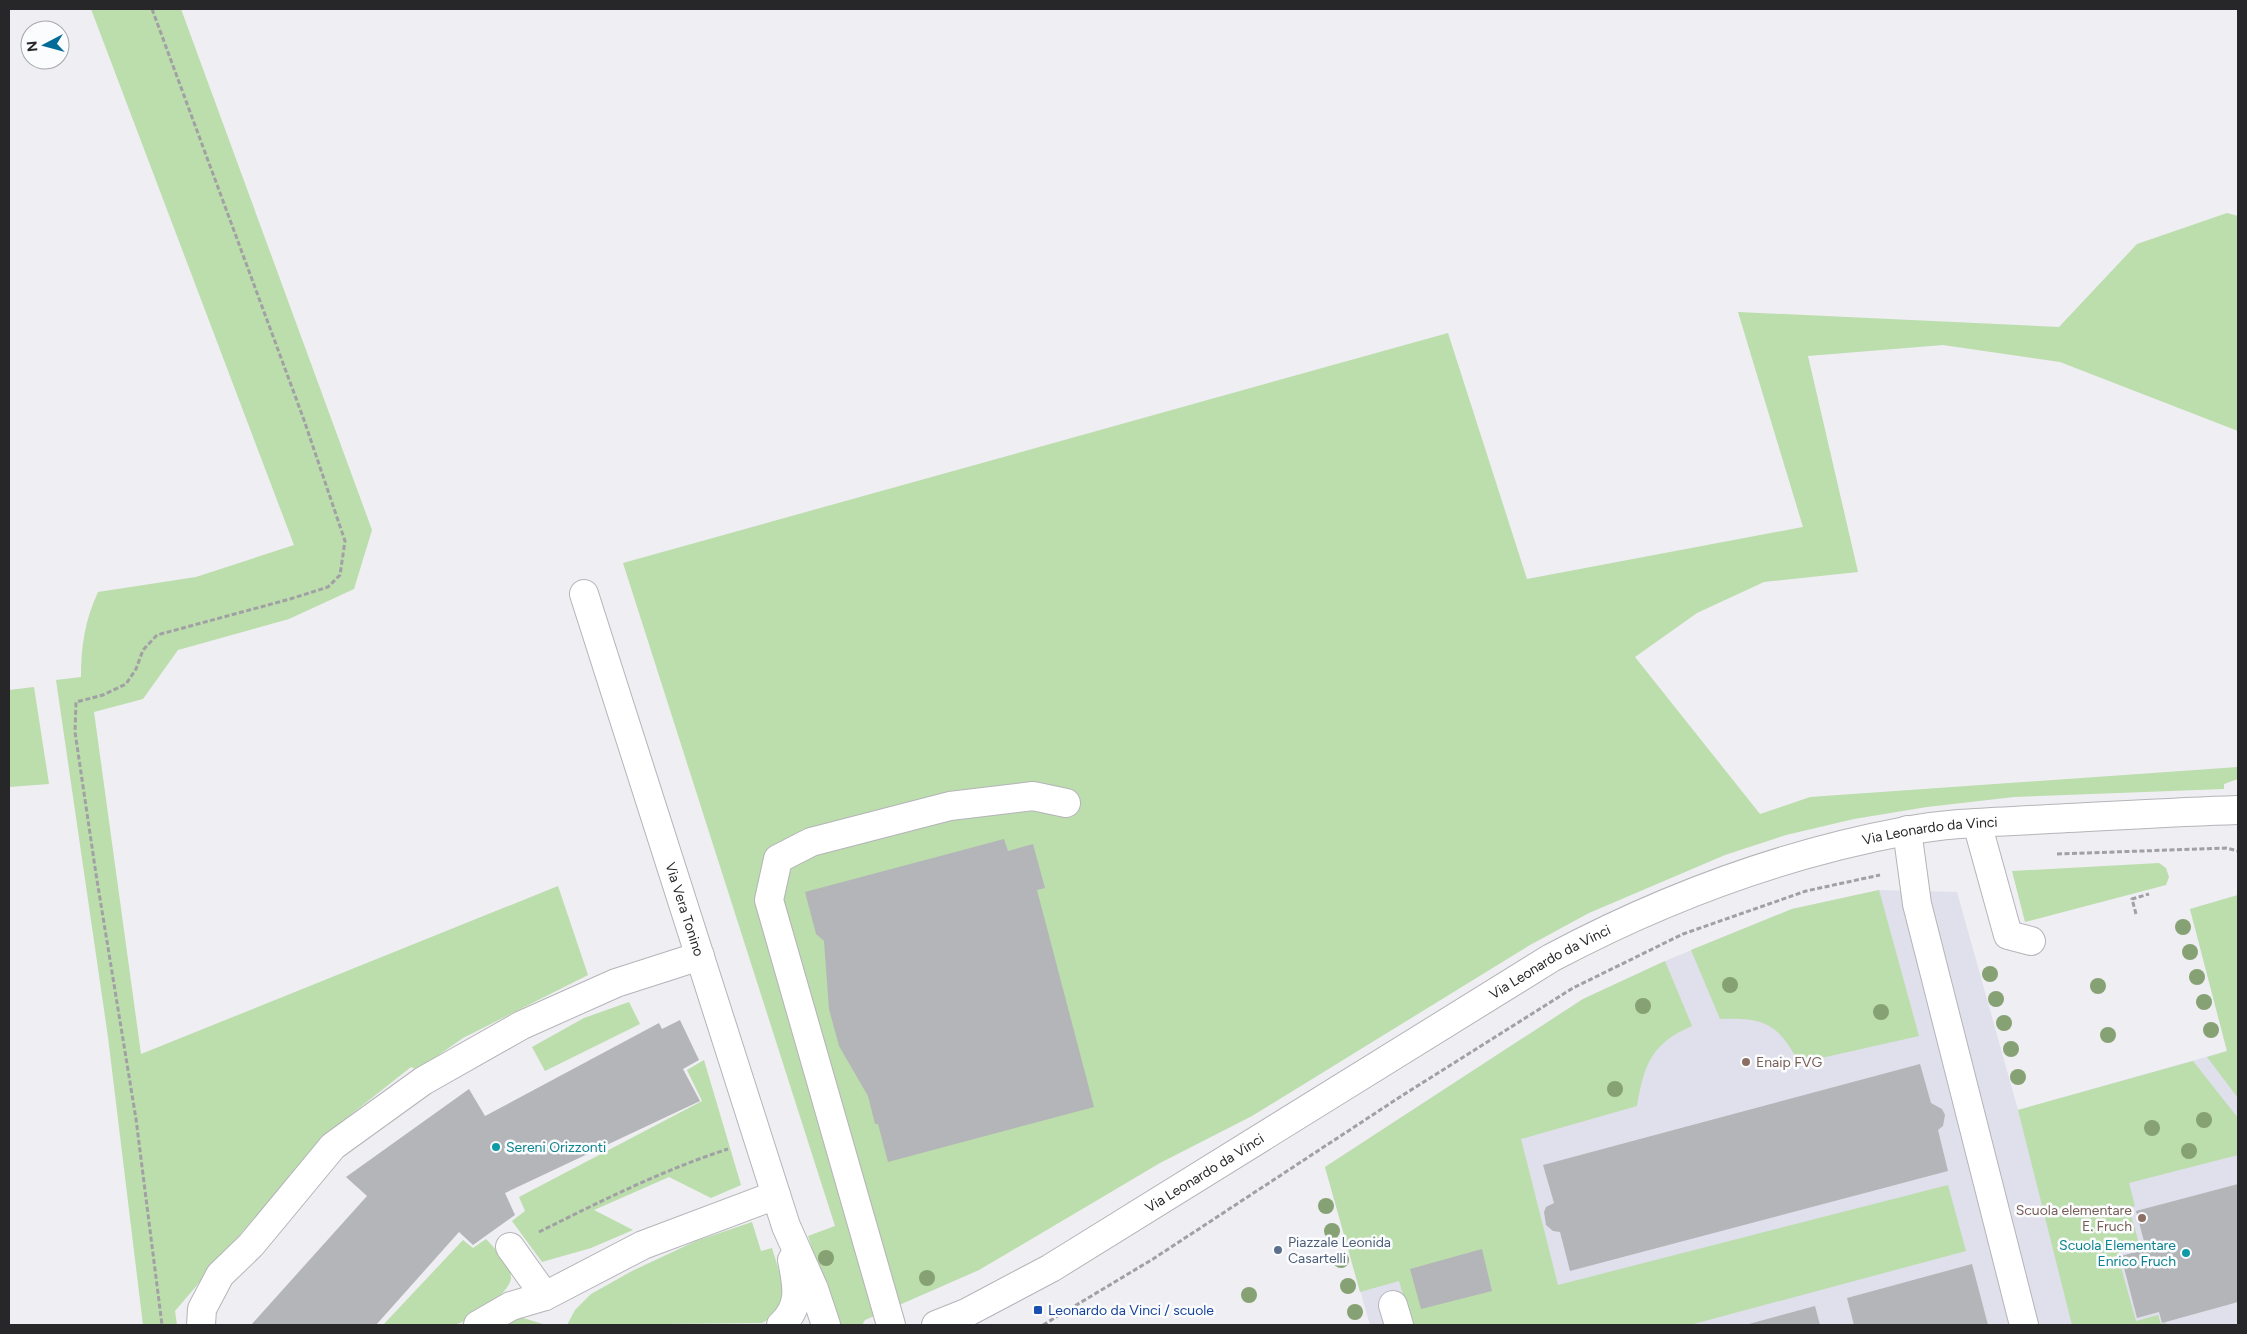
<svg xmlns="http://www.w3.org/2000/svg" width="2247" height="1334" font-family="Figtree,sans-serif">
	<rect width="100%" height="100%" fill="#eeeef3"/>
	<path fill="#dfe0eb" d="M1879,890l78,2 61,218 209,-59 -37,-142 48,-14v430h-868l-45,-158 258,-168 82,-38 127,-52z"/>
	<path fill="#bcddac" d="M91,9h90l191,521 -18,59 -65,30 -111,31 -35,49 -49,13 47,342 417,-168 30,89 -125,63 -46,32 -6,-3 -86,68 -150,176 2,14h-34l-35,-288 -52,-357 25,-3c0,-31 4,-57 17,-85l98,-15 98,-32z
		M2227,213l11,3v215l-178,-69 -117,-17 -135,11 50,216 -94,10 -67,31 -62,44 125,157 50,-17 428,-30v12l-14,5v5l-210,8 -87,10 -73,12 -68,16 -61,20 -136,58 -59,32 -278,171 -92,47 -181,107 -114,50 -3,5h-25l-29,-89 27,-10 -212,-663 825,-230 79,246 276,-52 -65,-215 321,15 78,-83z
		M34,687l15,97 -40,3v-97z
		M2159,863l7,5 3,9 -3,8 -141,37 -13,-51z
		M1879,890l40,146 -120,27c-21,-40 -35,-46 -79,-44l-29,-69 101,-41z
		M2238,895v203l-31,-41 20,-6 -37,-142z
		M1665,961l27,65c-40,17 -48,38 -55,80l-116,33 37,146 390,-100 18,66 -276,74h-278l-13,-44 -39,11 -35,-125 258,-168z
		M629,1002l11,22 -95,47 -13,-24 52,-29z
		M704,1060l37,125 -30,13 -42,-21 -75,33 39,20 -42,18 -49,14 -30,-41 13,-10 -6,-14 183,-96 -15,-31z
		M2193,1061l45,57v37l-109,28 6,23 -6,2 11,39 -23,6 19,68 22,-6 3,9 5,-1 1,2h-95l-54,-215z
		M752,1222l9,29 11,-3c5,18 19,49 3,66 -4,4 -9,7 -13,9l-195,2 8,-15 16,-16 41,-23 64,-30z
		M486,1239c9,10 25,24 25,39 -1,16 -43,45 -58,47 -22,3 -47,0 -70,0l80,-85 10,8z
		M520,1317l26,8h-45z"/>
	<path fill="#b4b5b9" d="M1004,839l4,12 25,-7 12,44 -8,2 57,217 -206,55 -10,-38h-3l-7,-28 -29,-50 -10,-37 -5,-68 -8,-7 -11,-42z
		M680,1020l19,40 -16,9 17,32 -195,92 10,22 -42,30 -14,-13 -83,93h-125l116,-129 -21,-19 123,-88 16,27 174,-93 3,6z
		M1920,1064l11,39 11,6 3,6 -2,11 -5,4 10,41 -378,100 -10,-39 -7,-1 -7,-6 -2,-13 2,-5 8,-4 -11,-38z
		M2238,1184v118l-76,21 -3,-11 -22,6 -16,-62 25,-7 -10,-38z
		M1482,1249l10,42 -71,18 -11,-40z
		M1972,1264l16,61h-134l-7,-27z
		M1815,1306l5,19h-75z"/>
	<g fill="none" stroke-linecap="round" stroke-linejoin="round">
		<defs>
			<g id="minor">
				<path id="s1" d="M584,594l202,632 28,63 12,36"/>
				<path d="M1977,823l31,112 23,6"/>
				<path d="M1907,830l10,74 107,421"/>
				<path d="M510,1247l35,49"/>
				<path d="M1393,1305l6,20"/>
				<path d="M201,1325l1,-16 18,-34 31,-30 82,-99 90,-65 99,-56 94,-42 84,-27"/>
				<path d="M478,1325l33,-19 34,-10 98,-51 133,-50"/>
				<path d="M781,1325c21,-19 16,-40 11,-65"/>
				<path d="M891,1325l-122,-425 9,-41 33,-17 139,-36 83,-10 33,7"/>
				<path id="s2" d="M936,1325l30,-12 85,-45 500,-310c111,-59 231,-104 355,-127 47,-9 96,-9 143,-12 63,-3 126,-7 189,-9"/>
			</g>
		</defs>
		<use href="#minor" stroke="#b4b4b9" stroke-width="30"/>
		<path stroke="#a1a1a5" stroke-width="3" stroke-dasharray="5 2.5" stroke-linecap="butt" d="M152,9l152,411 41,121 -5,34 -12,12 -38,12 -133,36 -14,15 -7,19 -10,15 -23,11 -27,7 -1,30 21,142 40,245 26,206
			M2057,854l169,-6 12,3
			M2136,914l-4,-15 17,-5
			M539,1232c62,-31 124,-62 189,-83
			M1043,1325l110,-66 250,-164 170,-107 110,-54 123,-43 74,-16"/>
		<use href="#minor" stroke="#fff" stroke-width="28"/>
	</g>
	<g fill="#86a173">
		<circle cx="2183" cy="927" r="8"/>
		<circle cx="2190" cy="952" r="8"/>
		<circle cx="1990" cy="974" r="8"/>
		<circle cx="2197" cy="977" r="8"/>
		<circle cx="1730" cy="985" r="8"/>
		<circle cx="2098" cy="986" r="8"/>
		<circle cx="1996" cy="999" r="8"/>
		<circle cx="2204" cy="1002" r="8"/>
		<circle cx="1643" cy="1006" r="8"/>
		<circle cx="1881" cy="1012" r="8"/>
		<circle cx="2004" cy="1023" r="8"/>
		<circle cx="2211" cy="1030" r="8"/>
		<circle cx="2108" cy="1035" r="8"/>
		<circle cx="2011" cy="1049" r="8"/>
		<circle cx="2018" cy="1077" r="8"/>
		<circle cx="1615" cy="1089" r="8"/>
		<circle cx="2204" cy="1120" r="8"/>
		<circle cx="2152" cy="1128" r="8"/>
		<circle cx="2189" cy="1151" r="8"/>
		<circle cx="1326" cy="1206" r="8"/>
		<circle cx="1332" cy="1231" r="8"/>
		<circle cx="826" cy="1258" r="8"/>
		<circle cx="1341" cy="1260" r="8"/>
		<circle cx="927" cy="1278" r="8"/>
		<circle cx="1348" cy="1286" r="8"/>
		<circle cx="1249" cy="1295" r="8"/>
		<circle cx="1355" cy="1312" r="8"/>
	</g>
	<g fill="#8d6e63" stroke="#fbfcfe" stroke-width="2">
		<circle cx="1746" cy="1062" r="5"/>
		<circle cx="2142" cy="1218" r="5"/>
	</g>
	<g fill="#0f9aa8" stroke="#fbfcfe" stroke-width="2">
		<circle cx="496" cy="1147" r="5"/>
		<circle cx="2186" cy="1253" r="5"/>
	</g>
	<circle fill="#5c6f8a" stroke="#fbfcfe" stroke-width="2" cx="1278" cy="1250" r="5"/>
	<rect fill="#1a4fb4" stroke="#fbfcfe" stroke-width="2" x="1033" y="1305" width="10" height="10" rx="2.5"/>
	<g text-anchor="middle" stroke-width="5" stroke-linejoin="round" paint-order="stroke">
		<g font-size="14" fill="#272729" stroke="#fbfcfe">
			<text dy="5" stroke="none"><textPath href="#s2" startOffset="1119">Via Leonardo da Vinci</textPath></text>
			<text dy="5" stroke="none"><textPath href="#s1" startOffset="331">Via Vera Tonino</textPath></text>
			<text dy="5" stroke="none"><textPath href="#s2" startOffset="714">Via Leonardo da Vinci</textPath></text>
			<text dy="5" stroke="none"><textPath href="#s2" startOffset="309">Via Leonardo da Vinci</textPath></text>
		</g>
		<g font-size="14" fill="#785e54" stroke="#fbfcfe" text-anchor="start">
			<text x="1756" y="1067">Enaip FVG</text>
			<text x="2132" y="1215" text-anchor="end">Scuola elementare<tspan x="2132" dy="16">E. Fruch</tspan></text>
		</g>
		<g font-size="14" fill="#0d838f" stroke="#fbfcfe" text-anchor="start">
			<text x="506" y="1152">Sereni Orizzonti</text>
			<text x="2176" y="1250" text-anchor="end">Scuola Elementare<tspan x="2176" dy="16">Enrico Fruch</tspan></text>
		</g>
		<g font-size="14" fill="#4e5e75" stroke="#fbfcfe" text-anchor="start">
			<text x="1288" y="1247">Piazzale Leonida<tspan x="1288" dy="16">Casartelli</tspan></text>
		</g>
		<g font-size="14" fill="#164399" stroke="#fbfcfe" text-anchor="start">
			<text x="1048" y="1315">Leonardo da Vinci / scuole</text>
		</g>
	</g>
	<rect width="2247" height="1334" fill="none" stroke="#272729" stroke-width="20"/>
	<g transform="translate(45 45) rotate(264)"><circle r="24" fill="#fbfcfe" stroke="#a6a7a9"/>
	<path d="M0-4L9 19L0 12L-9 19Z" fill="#026b98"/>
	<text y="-8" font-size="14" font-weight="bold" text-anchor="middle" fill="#272729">N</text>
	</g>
</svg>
